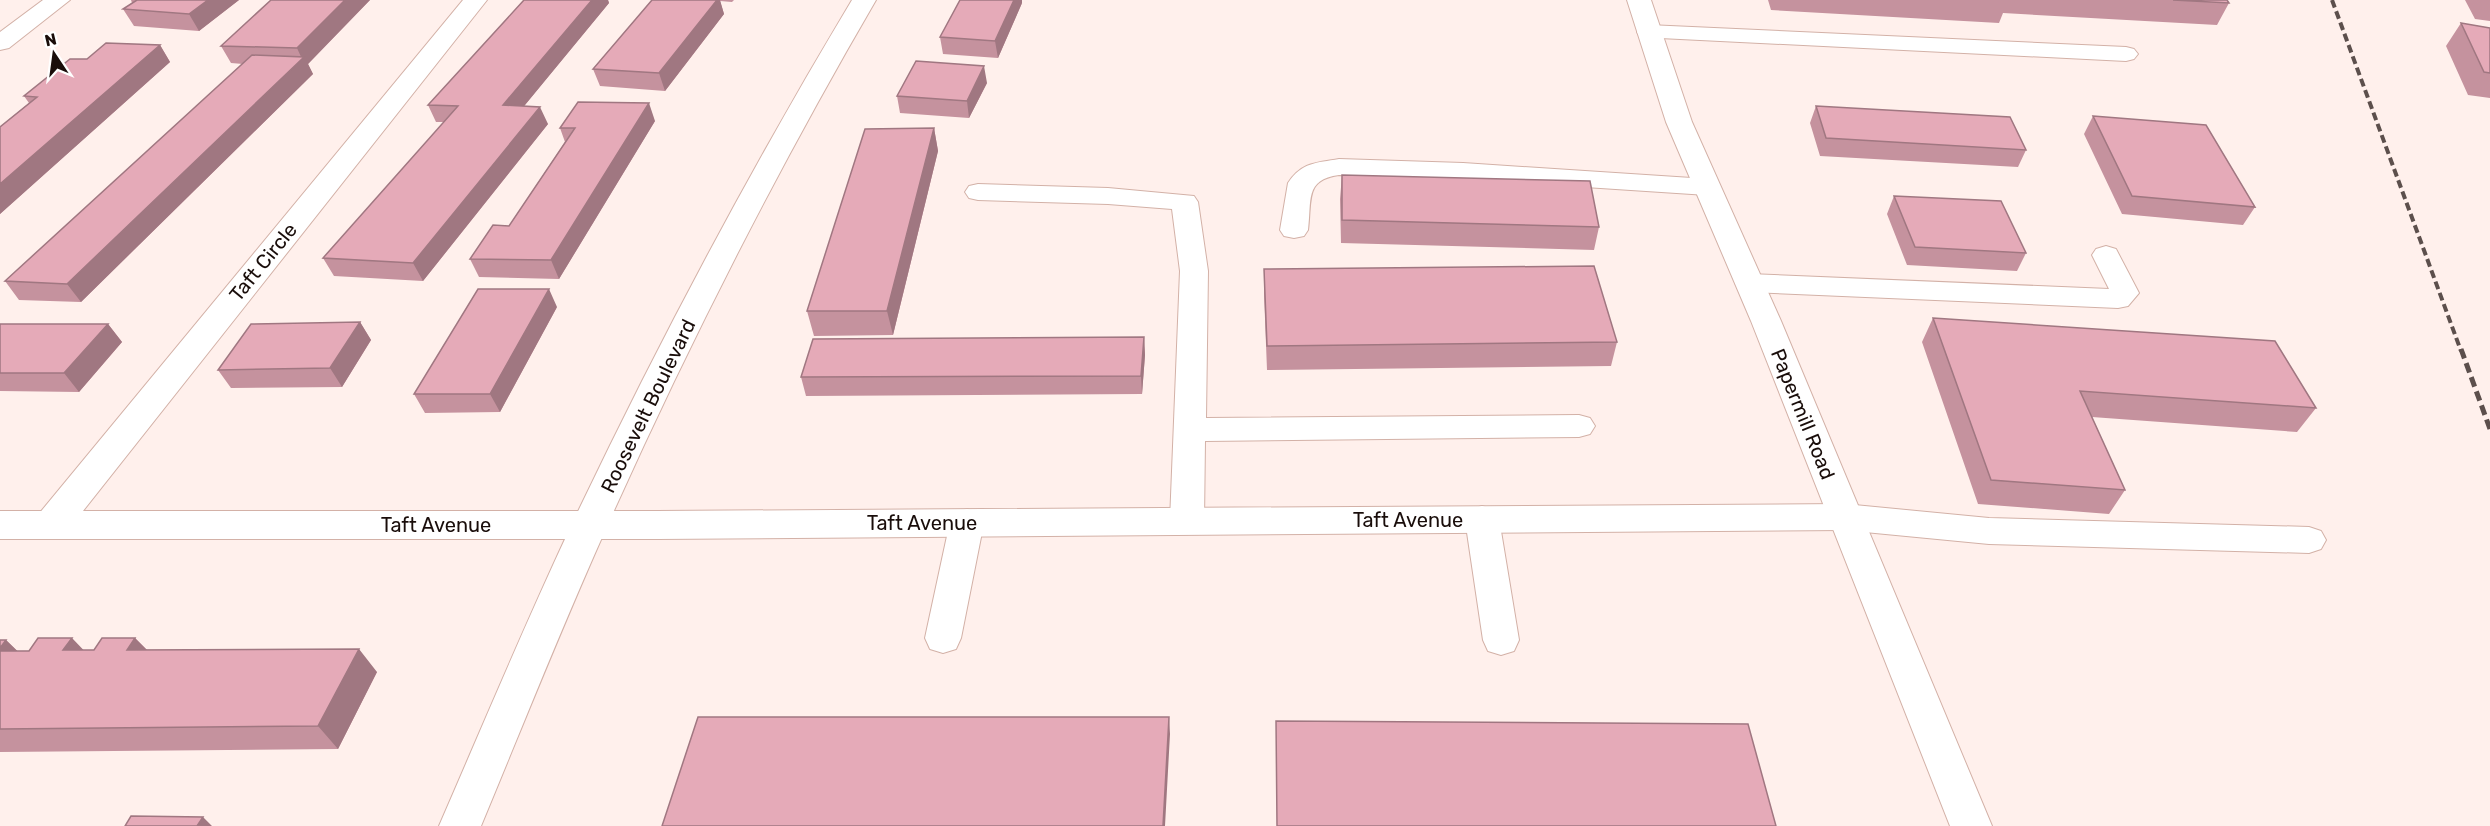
<svg xmlns="http://www.w3.org/2000/svg" width="2490" height="826" font-family="Rubik,sans-serif">
	<rect width="100%" height="100%" fill="#fff0ec"/>
	<g fill="none" stroke-linecap="round" stroke-linejoin="round">
		<defs>
			<path id="service" d="M1648,25l478,22 8,2 4,5 -4,5 -8,2 -486,-24 -3,-5 3,-5z
				M1339,159l124,4 244,16 9,2 4,6 -4,6 -9,2 -244,-16 -124,-4c-35,5 -27,25 -31,55l-4,6 -10,2 -10,-2 -4,-6 8,-47c14,-21 28,-20 51,-24z
				M978,184l130,4 86,8 4,6 10,69 -2,147 373,-3 11,3 5,8 -5,8 -11,3 -374,4 -1,80 -5,9 -12,4 -12,-4 -5,-9 10,-250 -8,-62 -64,-5 -130,-4 -9,-2 -4,-6 4,-6z
				M2106,246l10,3 23,44 -11,13 -10,2 -369,-16 -10,-3 -4,-6 4,-6 10,-3 360,15 -17,-34 4,-6z
				M1844,504l145,14 320,9 12,4 5,9 -5,9 -12,4 -320,-9 -145,-14 -12,-4 -5,-9 5,-9z
				M1482,506l12,4 5,9 20,121 -5,11 -13,4 -13,-4 -5,-11 -18,-121 5,-9z
				M967,509l12,4 5,9 -23,116 -5,11 -13,4 -13,-4 -5,-11 25,-116 5,-9z"/>
			<path id="minor" d="M43,0h27l-61,48 -9,2v-18z
				M463,0h24l-423,535 -13,4 -13,-4 -5,-10 5,-10z
				M852,0h24c-99,170 -188,345 -268,524 -45,100 -85,201 -127,302h-42c44,-101 86,-202 133,-302 85,-179 178,-354 280,-524z"/>
			<path id="tertiary" d="M1844,504l13,3 5,10 -5,10 -13,3 -1187,9h-657v-28h657z"/>
			<path id="secondary" d="M1627,0h24l41,122 89,199 211,505h-42l-199,-505 -85,-199z"/>
		</defs>
		<use href="#service" stroke="#d3b1a7" stroke-width="2"/>
		<use href="#minor" stroke="#d3b1a7" stroke-width="2"/>
		<use href="#tertiary" stroke="#d3b1a7" stroke-width="2"/>
		<use href="#secondary" stroke="#d3b1a7" stroke-width="2"/>
		<use href="#service" fill="#fff" fill-rule="evenodd"/>
		<use href="#minor" fill="#fff" fill-rule="evenodd"/>
		<use href="#tertiary" fill="#fff" fill-rule="evenodd"/>
		<use href="#secondary" fill="#fff" fill-rule="evenodd"/>
		<path stroke="#5c4f4c" stroke-width="4" stroke-dasharray="8 4" stroke-linecap="butt" d="M2332,0l129,351"/>
		<path stroke="#5c4f4c" stroke-width="5" stroke-dasharray="10 5" stroke-linecap="butt" d="M2461,349l29,80"/>
	</g>
	<path fill="#c5929e" d="M131,0h108l-40,31 -65,-5 -11,-17 9,-6z
		M271,0h99l-62,64 5,10 -232,228 -62,-2 -14,-19 238,-217 -12,-1 -10,-17z
		M524,0h84l1,3 -85,103 24,18 -125,157 -89,-5 -11,-18 121,-136h-8l-8,-17z
		M652,0h82l-2,2 -12,-1 4,13 -59,77 -65,-5 -7,-17z
		M1768,0h459l2,3 -12,22 -214,-12 -4,10 -228,-13z
		M2465,0h25v21l-15,-2z
		M1022,3l-24,55 -55,-4 -3,-17z
		M2461,23l29,5v70l-22,-3 -22,-49z
		M160,45l10,17 -170,152v-87l29,-24 -5,-7 63,-37z
		M987,83l-18,35 -69,-5 -3,-17z
		M1816,106l210,44 -8,17 -198,-11 -10,-33z
		M2093,116l162,91 -12,18 -121,-11 -38,-80z
		M655,121l-96,158 -80,-2 -9,-18 39,-33 56,-84 -5,-14z
		M934,128l4,23 -45,184 -79,1 -7,-25z
		M1342,175l257,52 -5,23 -253,-7 -1,-44z
		M1894,196l132,57 -9,18 -110,-6 -20,-51z
		M1264,269l353,73 -6,24 -344,4 -3,-77z
		M557,307l-57,105 -75,1 -11,-19z
		M1933,318l383,90 -19,24 -205,-15 33,73 -16,24 -131,-10 -56,-162z
		M360,322l11,18 -29,47 -111,1 -13,-18z
		M0,324h108l14,18 -43,50 -79,-1z
		M1144,337l1,18 -3,39 -336,2 -5,-19z
		M135,638l12,12 230,22 -39,77 -338,3v-112h6l11,11 77,-1z"/>
	<path fill="#a07781" d="M208,0h31l-40,31 -10,-17z
		M345,0h25l-62,64 5,10 -232,228 -14,-18 235,-225 -5,-11z
		M592,0h16l1,3 -98,119 -8,-17z
		M717,0h3l4,14 -59,77 -6,-18z
		M1014,0h8v3l-24,55 -3,-17z
		M160,45l10,17 -170,152v-30z
		M984,66l3,17 -18,35 -2,-17z
		M649,103l6,18 -96,158 -8,-19z
		M540,107l8,17 -125,157 -10,-18z
		M934,128l4,23 -45,184 -6,-24z
		M549,289l8,18 -57,105 -10,-18z
		M360,322l11,18 -29,47 -12,-19z
		M108,324l14,18 -43,50 -15,-19z
		M1144,337l1,18 -3,39 -1,-18z
		M72,638l23,24 -32,-12z
		M135,638l23,23 -31,-11z
		M6,640l25,24 -31,-12v-4z
		M359,649l18,23 -39,77 -20,-23z
		M1169,717l1,17 -5,92h-2z
		M203,817l9,9h-15z"/>
	<path fill="#e5aab8" stroke="#a07781" stroke-width="1.5" d="M137,0h71l-19,14 -66,-5z
		M271,0h74l-48,48 -76,-2z
		M524,0h68l-89,105 37,2 -127,156 -90,-5 135,-152 -30,-1z
		M652,0h65l-58,73 -66,-4z
		M960,0h54l-19,41 -55,-4z
		M2173,0h54l2,3z
		M2461,23l29,5v45l-6,-1z
		M106,43l54,2 -160,139v-57l37,-30 -13,-1 46,-37h17z
		M252,55l52,2 -237,227 -62,-3z
		M916,61l68,5 -17,35 -70,-5z
		M578,102l71,1 -98,157 -81,-1 23,-34 16,1 66,-98h-15z
		M1816,106l194,11 16,33 -200,-12z
		M2093,116l113,9 49,82 -123,-11z
		M934,128l-47,183h-80l58,-182z
		M1342,175l248,6 9,46 -257,-7z
		M1894,196l107,5 25,52 -111,-6z
		M1594,266l23,76 -350,4 -3,-77z
		M478,289h71l-59,105h-76z
		M1933,318l342,23 41,67 -236,-17 45,99 -134,-10z
		M360,322l-30,46 -112,2 33,-46z
		M0,324h108l-44,49h-64z
		M1144,337l-3,39 -340,1 12,-38z
		M38,638h34l-9,12h31l8,-12h33l-8,12 232,-1 -41,77 -318,3v-78h29z
		M0,640h6l-6,8z
		M698,717h471l-6,109h-501z
		M1276,721l472,3 28,102h-499z
		M131,816l72,1 -6,9h-72z"/>
	<g text-anchor="middle" stroke-width="5" stroke-linejoin="round" paint-order="stroke">
		<g font-size="20" fill="#190d0a" stroke="#fff">
			<text transform="translate(263 262) rotate(-51)" y="7">Taft Circle</text>
			<text transform="translate(648 406) rotate(-64)" y="7">Roosevelt Boulevard</text>
			<text transform="translate(1803 414) rotate(68)" y="7">Papermill Road</text>
			<text x="1408" y="527">Taft Avenue</text>
			<text x="922" y="530">Taft Avenue</text>
			<text x="436" y="532">Taft Avenue</text>
		</g>
	</g>
	<g transform="translate(54 54) rotate(347)" stroke="#ffffff" stroke-width="4.5" paint-order="stroke">
	<path d="M0-4.5L10 22L0 15L-10 22Z" fill="#190d0a"/>
	<text y="-9" font-size="16" font-weight="bold" text-anchor="middle" fill="#190d0a">N</text>
	</g>
</svg>
